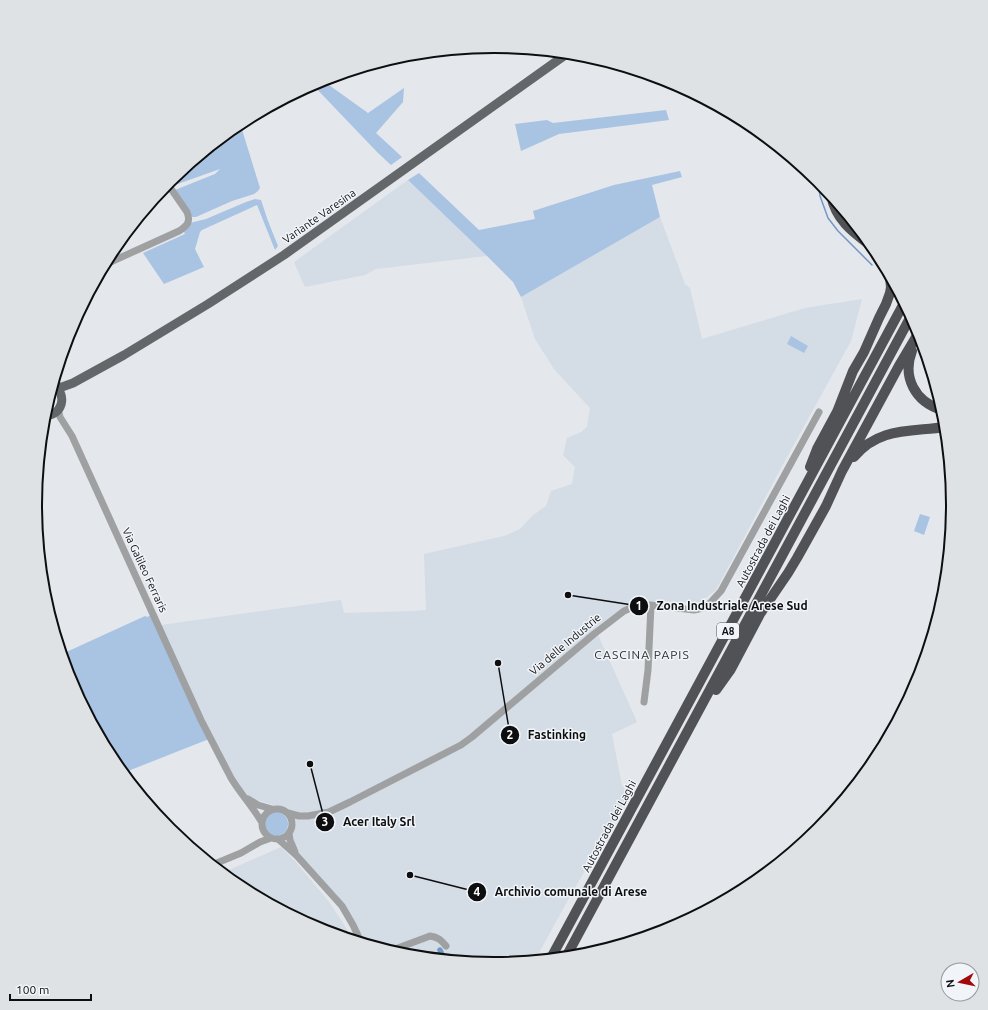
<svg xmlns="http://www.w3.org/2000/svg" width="988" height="1010" font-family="Ubuntu,sans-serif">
	<rect width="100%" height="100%" fill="#e4e7eb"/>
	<path fill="#d4dce6" d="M408,180l79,76 -111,13 -11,6 -60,12 -11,-25z
		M660,217l25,67 5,4 12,51 103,-31 57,-9 -11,42 -70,127 -65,122 -17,13 -53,-2 -22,6 -28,20 3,10 38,85 -25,12 10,52 8,6 -62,108 -33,60 -41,4 -90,-9 -39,-12 -12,-25 -8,-12 -46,-51 -4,-8 -3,-14 1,-5 1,-6 -6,-11 -5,-3 -33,-10 -10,-11 -9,-13 -27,-55 -43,-94 180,-25 3,13 70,-2 12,-1 -2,-56 80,-18 16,-7 12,-13 14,-10 5,-15 21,-7 3,-17 -12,-12 4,-17 14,-6 6,-5 3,-19 -36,-39 -19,-30 -14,-42z
		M281,847l14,14 35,42 18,28h-8l-6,3 -16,-5 -79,-42 -17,-14z"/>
	<path fill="#a9c3e3" d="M322,80l46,33 36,-25 -1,14 -27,31 26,24 -11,8 -13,-12 -66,-69z
		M666,110l3,10 -110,14 -38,17 -6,-27 32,-4 6,3z
		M240,123l20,65 -2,3 -4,3 -22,7 -36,16h-4l-17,-27 40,-16 5,-5 -48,17 -3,-5z
		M680,171l2,6 -30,8 8,32 -139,80 -8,-15 -26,-26 -79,-76 11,-7 60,57 56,-11 -2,-8 81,-26z
		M255,199l6,1 7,21 10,25 -3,4 -18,-45 -55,25 -2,2 -5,17 9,18 -40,17 -21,-31 42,-19 -2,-4 7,-7 16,-4 40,-17z
		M791,336l17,10 -4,7 -17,-9z
		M920,514l10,3 -6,18 -10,-4z
		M152,615l57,124 -86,34 -11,-13 -42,-80 -8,-26 83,-38 2,1z
		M264 824a12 12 0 1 1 24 0a12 12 0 1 1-24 0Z"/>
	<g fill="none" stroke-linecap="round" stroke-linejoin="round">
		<path stroke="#7398c5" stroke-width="1.5" d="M818,180l2,16 8,22 10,13 34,34"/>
		<path stroke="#7398c5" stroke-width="5.5" d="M440,950l4,9"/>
		<path stroke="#9fa0a2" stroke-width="7" d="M104,265l75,-34c8,-5 12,-9 8,-19l-20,-29
			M58,409l2,8 12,19 129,284 30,58c9,15 21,28 30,43
			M644,702l4,-32 3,-65
			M248,799l10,6 14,4
			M262 824a15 15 0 1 1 30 0a15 15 0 1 1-30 0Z
			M288,813l11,3h9l21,-4 21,-10 111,-57 11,-8 122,-103 30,-23 9,-4 8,-2h10l43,5 5,-1 6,-2 5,-4 11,-12 98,-179
			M289,833l1,7 5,12
			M278,839l19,17 45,50 11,19 8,17
			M212,865l29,-12 19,-11 11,-4
			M390,951l40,-15c8,1 11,4 16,10"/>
		<path stroke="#646769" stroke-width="9" d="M56,387h6l11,-4 51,-28 84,-51 76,-49 284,-202
			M44,416c18,0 24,-20 10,-31"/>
		<path stroke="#505255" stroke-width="10" d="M831,195c5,26 23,38 43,53
			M912,351c-10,26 3,51 30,59
			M854,457c24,-30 57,-25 91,-30
			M810,467l7,-18 20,-37 16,-41 11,-19 15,-34 7,-14 4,-11 1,-6 -1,-10
			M716,690l15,-21 29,-55 28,-41 9,-15 29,-52 16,-35 58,-107 19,-32
			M566,957l345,-641
			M551,958l353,-655"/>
	</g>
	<g text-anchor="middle" stroke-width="3" stroke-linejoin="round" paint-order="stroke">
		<rect fill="#f1f4f8" stroke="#515355" stroke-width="1" x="717" y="623" width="22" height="16" rx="3"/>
		<g font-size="10" font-weight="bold" fill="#0d0e0f">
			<text x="728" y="635">A8</text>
		</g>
		<g font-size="11" fill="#0d0e0f" stroke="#f1f4f8">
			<text transform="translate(319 216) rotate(-35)" y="4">Variante Varesina</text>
			<text transform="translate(763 541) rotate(-62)" y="4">Autostrada dei Laghi</text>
			<text transform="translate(145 570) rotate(65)" y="4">Via Galileo Ferraris</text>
			<text transform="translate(565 644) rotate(-40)" y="4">Via delle Industrie</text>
			<text transform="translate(609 826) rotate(-62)" y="4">Autostrada dei Laghi</text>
		</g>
		<g font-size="12" letter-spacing="1" fill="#2b2d30" stroke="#f1f4f8">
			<text x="642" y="659">CASCINA PAPIS</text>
		</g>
	</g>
	<path d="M0 0H988V1010H0ZM42 505a452 452 0 1 1 904 0a452 452 0 1 1-904 0Z" fill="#dfe2e5" fill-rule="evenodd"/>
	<path fill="none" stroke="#0d0e0f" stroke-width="2" d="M42 505a452 452 0 1 1 904 0a452 452 0 1 1-904 0Z"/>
	<path fill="none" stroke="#0d0e0f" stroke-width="1.5" d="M568 595L639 606M498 663L510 735M310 764L325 822M410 875L477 892"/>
	<g fill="#0d0e0f" stroke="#f1f4f8" stroke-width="1.5">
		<circle cx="568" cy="595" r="4"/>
		<circle cx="498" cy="663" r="4"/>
		<circle cx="310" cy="764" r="4"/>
		<circle cx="410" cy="875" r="4"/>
		<circle cx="639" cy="606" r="10"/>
		<circle cx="510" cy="735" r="10"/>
		<circle cx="325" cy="822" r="10"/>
		<circle cx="477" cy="892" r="10"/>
	</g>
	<g font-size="12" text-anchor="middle" font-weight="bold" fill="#fff">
		<text x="639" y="610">1</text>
		<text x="510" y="739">2</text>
		<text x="325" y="826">3</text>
		<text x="477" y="896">4</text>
	</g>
	<g font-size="12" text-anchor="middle" font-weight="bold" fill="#0d0e0f" stroke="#f1f4f8" stroke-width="3" stroke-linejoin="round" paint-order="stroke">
		<text x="732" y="610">Zona Industriale Arese Sud</text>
		<text x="557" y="739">Fastinking</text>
		<text x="379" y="826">Acer Italy Srl</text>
		<text x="571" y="896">Archivio comunale di Arese</text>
	</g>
	<g transform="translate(960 982) rotate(261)"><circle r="19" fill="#f1f4f8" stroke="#96989b"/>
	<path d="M0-3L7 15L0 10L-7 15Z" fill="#a20a0a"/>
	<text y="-6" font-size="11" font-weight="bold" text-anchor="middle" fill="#0d0e0f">N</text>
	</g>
	<path d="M10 994v6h81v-6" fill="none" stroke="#0d0e0f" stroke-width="2"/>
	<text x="16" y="994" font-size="12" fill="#0d0e0f" stroke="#f1f4f8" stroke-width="3" paint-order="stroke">100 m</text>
</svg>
